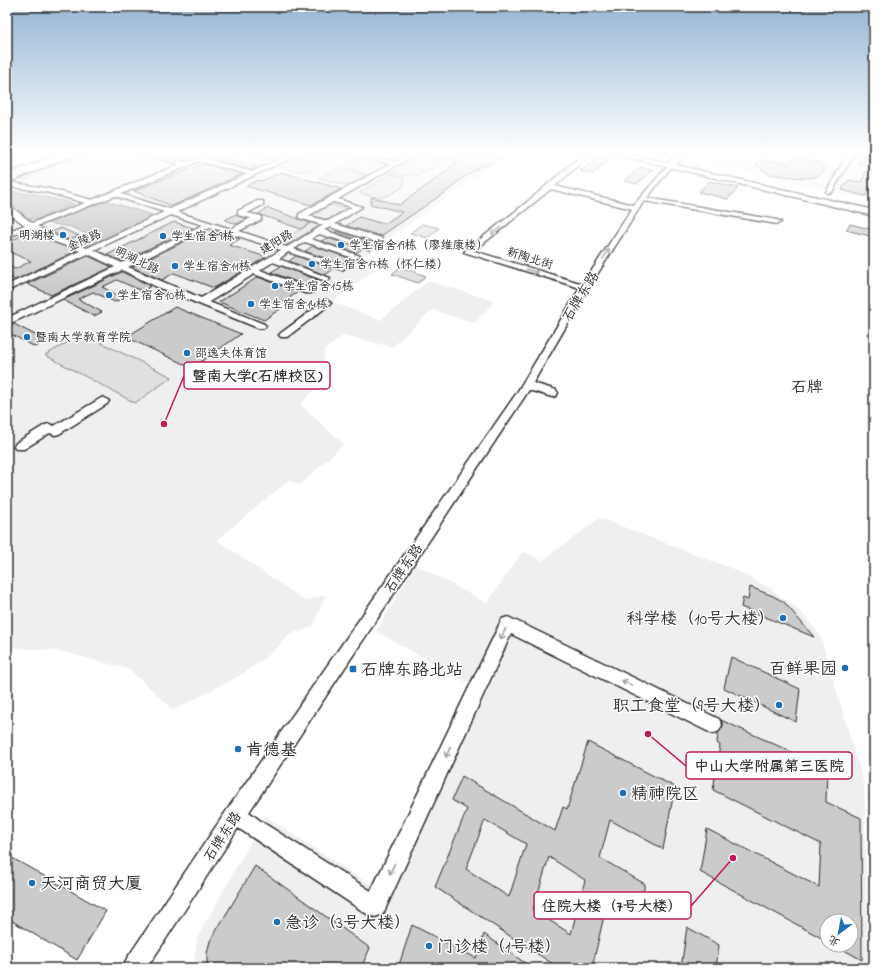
<svg xmlns="http://www.w3.org/2000/svg" width="881" height="975" font-family="'Indie Flower','LXGW WenKai TC',sans-serif">
	<rect width="100%" height="100%" fill="#fff"/>
	<filter id="ink" filterUnits="userSpaceOnUse"><feTurbulence type="fractalNoise" baseFrequency=".025" numOctaves="2"/><feDisplacementMap in="SourceGraphic" scale="8" xChannelSelector="R" yChannelSelector="G"/><feConvolveMatrix kernelMatrix="1 2 1 2 8 2 1 2 1" color-interpolation-filters="sRGB"/></filter>
	<g filter="url(#ink)">
		<path fill="#efefef" fill-rule="evenodd" d="M82,152h429l-157,111 20,7 -42,32 49,18 47,-39 67,20 -20,22 -43,-13 -40,37 -48,-12 -20,15 -1,32 -23,22 44,40 -44,41 -11,-5 -72,60 88,61 21,-6 -13,31 -11,5 -11,2 -17,18 -33,24 -67,35 -45,-41 -70,-18 -52,-4v-462z
			M697,152h163l-10,15 24,5v28l-175,-39 -6,-4z
			M600,518l133,51 37,19 31,24 19,23 44,149 4,184h-675l4,-30 68,-122 109,71 96,-203 -94,-53 40,-66 71,38 36,-52 19,10zM827,921h24v24h-24z"/>
		<path fill="#e0e0e0" stroke="#868686" d="M309,152h37c-22,11 -23,10 -47,5z
			M421,155l21,5c-12,16 -32,17 -50,13z
			M363,156l33,8 -22,12 -29,-8v-2z
			M297,157l23,6 -1,2c-17,10 -22,6 -40,1z
			M341,169l31,8 -18,10 -35,-9 16,-8z
			M390,174l14,4v8c-21,14 -21,13 -45,7z
			M331,205l15,4 -19,11 -15,-5z
			M311,223l8,3 -33,19 -8,-2z
			M422,224l17,4 -11,10 -18,-5z
			M400,267l26,9 -8,7 -26,-9z
			M83,334l89,43 -37,26 -90,-48z"/>
		<path fill="#b6b6b6" stroke="#7e7e7e" d="M175,152h32l-22,10 -16,-4 8,-4 -4,-1z
			M7,191l27,3 40,10 -37,15h-8l-10,-9v-3h-12z
			M103,200l56,17 -62,29 -13,-1 -3,-6 8,-4 -18,-8 -24,-4z"/>
		<path fill="#cbcbcb" stroke="#2b2b2b" fill-rule="evenodd" d="M431,152h56l7,2 15,-2 -21,14 -6,-1 -29,20h3l-9,6 -66,45 -35,-10 13,-9 21,6h6l16,-11 -32,-8 2,-7 27,8 43,-30 16,-14 -27,-6z
			M862,156l12,1v23l-7,15 -3,1 -22,-6 6,-10 13,2 8,-16 -12,-3z
			M219,157l38,10 -6,3 -38,-11z
			M599,157l11,3 -18,14 -12,-3z
			M795,158l25,5 4,5v3l-9,6 -13,1 -33,-4 -13,-9 4,-5 24,3h6z
			M203,164l39,10 -70,32 -38,-15z
			M641,167l12,3 -16,14 -13,-3z
			M281,172l60,17 -30,16 -65,-19 12,-6 4,1z
			M709,181l29,7 -10,11 -29,-7z
			M268,208l31,11 11,4 -9,6 -43,-15z
			M236,214l2,2 9,3 -10,5 -12,-4z
			M174,222l19,6 -71,33 -15,-6z
			M850,224l24,6v7l-28,-7z
			M61,228l18,8 -10,4 -17,-8z
			M210,229l30,10 -11,6 37,12 -52,31 -40,-15 -12,7 -30,-13z
			M337,231l34,11 -3,2 -33,-12z
			M31,232l45,19 -61,29 -8,-4v-11l8,4 16,-8 -24,-10v-9z
			M327,238l34,10 1,1 -6,4 -35,-12z
			M313,246l36,12v1l-8,5 -36,-13z
			M88,256l24,11 -61,28 -24,-11z
			M296,256l38,13 -9,6 -36,-14z
			M281,266l37,14 -11,6 -36,-14z
			M122,272l29,14 -9,5 -25,-11 -15,7 21,11 -8,4 -22,-10 -15,7 24,13 -8,4 -31,-16z
			M258,277l40,15 -19,13 4,2 -19,13 -45,-18z
			M175,307l66,27 -49,34 -66,-31z
			M14,324l33,17 -12,6 -28,-15v-4z
			M750,587l23,9 11,6 30,35 -73,-30 2,-9 5,2z
			M731,657l69,32 -4,33 -72,-34z
			M721,720l106,48 -1,34 35,16 1,142 -27,-15h16v-24h-24v20l-127,-69 7,-43 112,58 2,-43 -108,-54 7,-45 -3,-2 1,-10 5,-7z
			M588,742l87,45 -12,62 -53,-29 -10,38 45,26 -6,28 -30,-18 -17,74h-33l-124,-81 32,-78 -15,-9 10,-24 93,55 8,-24 4,2zM485,820l41,24 -17,53 -43,-28zM549,857l36,23 -14,54 -38,-24z
			M7,855l99,56 -29,49 -70,-42z
			M255,866l115,82 -9,20h-149l-5,-5v-10l3,-12z
			M412,925l64,33 8,-24 48,34h-134z
			M687,927l32,18 -3,23h-35z"/>
		<g fill="none" stroke-linecap="round" stroke-linejoin="round">
			<path stroke="#d5d5d5" stroke-width="8" stroke-dasharray="8 4.5" stroke-linecap="butt" d="M631,154l69,16"/>
			<path stroke="#d5d5d5" stroke-width="10" stroke-dasharray="10 5" stroke-linecap="butt" d="M7,184l76,-32"/>
			<defs>
				<path id="minor" d="M65,152l6,1 -64,25v-4z
					M133,152c18,0 36,10 52,10 10,0 20,-10 32,-10l-13,6 48,14 25,-12 -27,-8c11,0 22,6 32,6 6,0 12,-6 21,-6l-126,60 54,17 20,-11 -13,-3v-4l19,-10h6v4l-16,8 14,3v4l-22,11 48,16 36,-22 -24,-7v-4l91,-50 -47,-12h11l41,10 17,-10h8l-82,47 24,8 -27,17 47,14v4h-6l-46,-15 -6,3 49,17 -4,2 -50,-15 -8,5 49,17 -1,2h-6l-48,-16 -11,7 52,18 -4,3 -54,-18 -9,7 51,19 -1,2h-6l-50,-18 -13,8 51,19v4h-6l-51,-19 -45,28 55,22 2,2 -2,2h-6l-103,-42 -33,-16 -115,55v-7l108,-51 -27,-13 -81,37v-6l73,-34 -25,-9 -24,-13 -24,8v-5l18,-7 -18,-13v-4l7,1 18,14 53,-20 -39,-11 -39,-6v-4l39,6 46,12 88,-36zM199,161l48,13 -77,35 -49,-15zM115,196l49,16 -77,36 -26,-9 -24,-13zM333,202l19,5 -24,14 -20,-5zM171,215l32,10 -81,38 -28,-13zM210,227l71,23 -80,48 -73,-31z
					M586,152h7l-38,34 79,19 35,-41 3,2 -25,32 130,22 4,2 -4,2 -133,-23 -55,86 -56,96 23,7 2,3 -2,3 -4,1 -23,-7 -280,422 13,10 109,69 131,-272 6,-2 211,102 3,6 -3,6 -6,3 -6,-3 -196,-97 -128,280 -8,3 -8,-3 -129,-86 -91,140h-24l3,-8 103,-153 287,-413 64,-106 -116,-36 62,-49zM551,189l81,20 -49,75 -109,-33z
					M849,152h6l-23,40 -5,1 -1,-1z
					M868,152h6v3z
					M326,300l5,3 -2,2 -42,32h-6l-2,-2 2,-2z
					M103,397l6,4 -2,3 -48,30 -4,1 -5,-2 -26,16h-8l-2,-3 2,-3 29,-18 4,-1 5,2z"/>
				<path id="major" d="M606,152h14l48,11 11,-11h9l-13,13 199,45v6z"/>
				<path id="highway" d="M69,152h12l-74,31v-6z"/>
			</defs>
			<use href="#minor" stroke="#2b2b2b" stroke-width="3"/>
			<use href="#major" stroke="#2b2b2b" stroke-width="3"/>
			<use href="#highway" stroke="#2b2b2b" stroke-width="3"/>
			<use href="#minor" fill="#fff" fill-rule="evenodd"/>
			<use href="#major" fill="#fff" fill-rule="evenodd"/>
			<use href="#highway" fill="#fff" fill-rule="evenodd"/>
		</g>
		<defs><path id="oneway-shaft" d="M-6 0H5M1.5-3L5.5 0L1.5 3" fill="none" stroke-width="1.6" stroke-linecap="round" stroke-linejoin="round"/></defs>
		<g stroke="#a0a0a0">
			<use href="#oneway-shaft" transform="translate(496 231) rotate(143)"/>
			<use href="#oneway-shaft" transform="translate(606 254) rotate(-57)"/>
			<use href="#oneway-shaft" transform="translate(532 271) rotate(17)"/>
			<use href="#oneway-shaft" transform="translate(503 634) rotate(115)"/>
			<use href="#oneway-shaft" transform="translate(627 683) rotate(-154)"/>
			<use href="#oneway-shaft" transform="translate(448 752) rotate(115)"/>
			<use href="#oneway-shaft" transform="translate(392 869) rotate(115)"/>
		</g>
	</g>
	<linearGradient id="sky" x2="0" y2="1"><stop stop-color="#94b5d4"/><stop offset="0.53" stop-color="#fff"/><stop offset="1" stop-color="#fff" stop-opacity="0"/></linearGradient>
	<rect width="881" height="289" fill="url(#sky)"/>
	<g fill="#1f6fb2" stroke="#fff" stroke-width="1.5">
		<circle cx="63" cy="235" r="4"/>
		<circle cx="163" cy="236" r="4"/>
		<circle cx="341" cy="245" r="4"/>
		<circle cx="312" cy="264" r="4"/>
		<circle cx="175" cy="266" r="4"/>
		<circle cx="275" cy="286" r="4"/>
		<circle cx="109" cy="295" r="4"/>
		<circle cx="251" cy="304" r="4"/>
		<circle cx="27" cy="337" r="4"/>
		<circle cx="187" cy="353" r="4"/>
		<circle cx="783" cy="618" r="4"/>
		<circle cx="845" cy="668" r="4"/>
		<rect x="349" y="665" width="8" height="8" rx="2"/>
		<circle cx="779" cy="705" r="4"/>
		<circle cx="238" cy="749" r="4"/>
		<circle cx="623" cy="793" r="4"/>
		<circle cx="32" cy="883" r="4"/>
		<circle cx="277" cy="922" r="4"/>
		<circle cx="429" cy="946" r="4"/>
	</g>
	<g text-anchor="middle" stroke-width="3" stroke-linejoin="round" paint-order="stroke">
		<g font-size="12" fill="#2b2b2b" stroke="#fff" text-anchor="start">
			<text x="55" y="239" text-anchor="end">明湖楼</text>
			<text x="171" y="240">学生宿舍9栋</text>
			<text x="349" y="249">学生宿舍19栋（廖维康楼）</text>
			<text x="320" y="268">学生宿舍17栋（怀仁楼）</text>
			<text x="183" y="270">学生宿舍11栋</text>
			<text x="283" y="290">学生宿舍15栋</text>
			<text x="117" y="299">学生宿舍10栋</text>
			<text x="259" y="308">学生宿舍14栋</text>
			<text x="35" y="341">暨南大学教育学院</text>
			<text x="195" y="357">邵逸夫体育馆</text>
		</g>
		<g font-size="12" fill="#2b2b2b" stroke="#fff">
			<text transform="translate(84 240) rotate(-24)" y="4">金陵路</text>
			<text transform="translate(276 242) rotate(-31)" y="4">建阳路</text>
			<text transform="translate(530 258) rotate(17)" y="4">新陶北街</text>
			<text transform="translate(137 260) rotate(26)" y="4">明湖北路</text>
		</g>
		<g font-size="14" fill="#2b2b2b" stroke="#fff">
			<text transform="translate(580 296) rotate(-58)" y="5">石牌东路</text>
			<text transform="translate(403 568) rotate(-56)" y="5">石牌东路</text>
			<text transform="translate(222 836) rotate(-57)" y="5">石牌东路</text>
		</g>
		<g font-size="16" fill="#2b2b2b" stroke="#fff">
			<text x="807" y="392">石牌</text>
		</g>
		<g font-size="17" fill="#2b2b2b" stroke="#fff" text-anchor="start">
			<text x="775" y="624" text-anchor="end">科学楼（10号大楼）</text>
			<text x="837" y="674" text-anchor="end">百鲜果园</text>
			<text x="361" y="675">石牌东路北站</text>
			<text x="771" y="711" text-anchor="end">职工食堂（9号大楼）</text>
			<text x="246" y="755">肯德基</text>
			<text x="631" y="799">精神院区</text>
			<text x="40" y="889">天河商贸大厦</text>
			<text x="285" y="928">急诊（3号大楼）</text>
			<text x="437" y="952">门诊楼（1号楼）</text>
		</g>
	</g>
	<path fill="none" stroke="#c2185b" stroke-width="1.5" d="M164 424L184 376M648 734L686 766M733 858L691 906"/>
	<g fill="#c2185b" stroke="#fff" stroke-width="1.5">
		<circle cx="164" cy="424" r="4"/>
		<circle cx="648" cy="734" r="4"/>
		<circle cx="733" cy="858" r="4"/>
	</g>
	<g fill="#fff" stroke="#c2185b" stroke-width="1.5">
		<rect x="184" y="362" width="146" height="27" rx="4"/>
		<rect x="686" y="752" width="166" height="27" rx="4"/>
		<rect x="534" y="892" width="157" height="27" rx="4"/>
	</g>
	<g font-size="15" text-anchor="middle" font-weight="bold" fill="#2b2b2b">
		<text x="257" y="381">暨南大学(石牌校区)</text>
		<text x="769" y="771">中山大学附属第三医院</text>
		<text x="612" y="911">住院大楼（7号大楼）</text>
	</g>
	<rect width="881" height="975" fill="none" stroke="#fff" stroke-width="24"/>
	<rect x="12" y="12" width="857" height="951" fill="none" stroke="#2b2b2b" stroke-width="1.5" filter="url(#ink)"/>
	<g transform="translate(839 933) rotate(212)"><circle r="19" fill="#ffffff" stroke="#aaaaaa"/>
	<path d="M0-3L7 15L0 10L-7 15Z" fill="#1f6fb2"/>
	<text y="-6" font-size="11" font-weight="bold" text-anchor="middle" fill="#2b2b2b">北</text>
	</g>
</svg>
